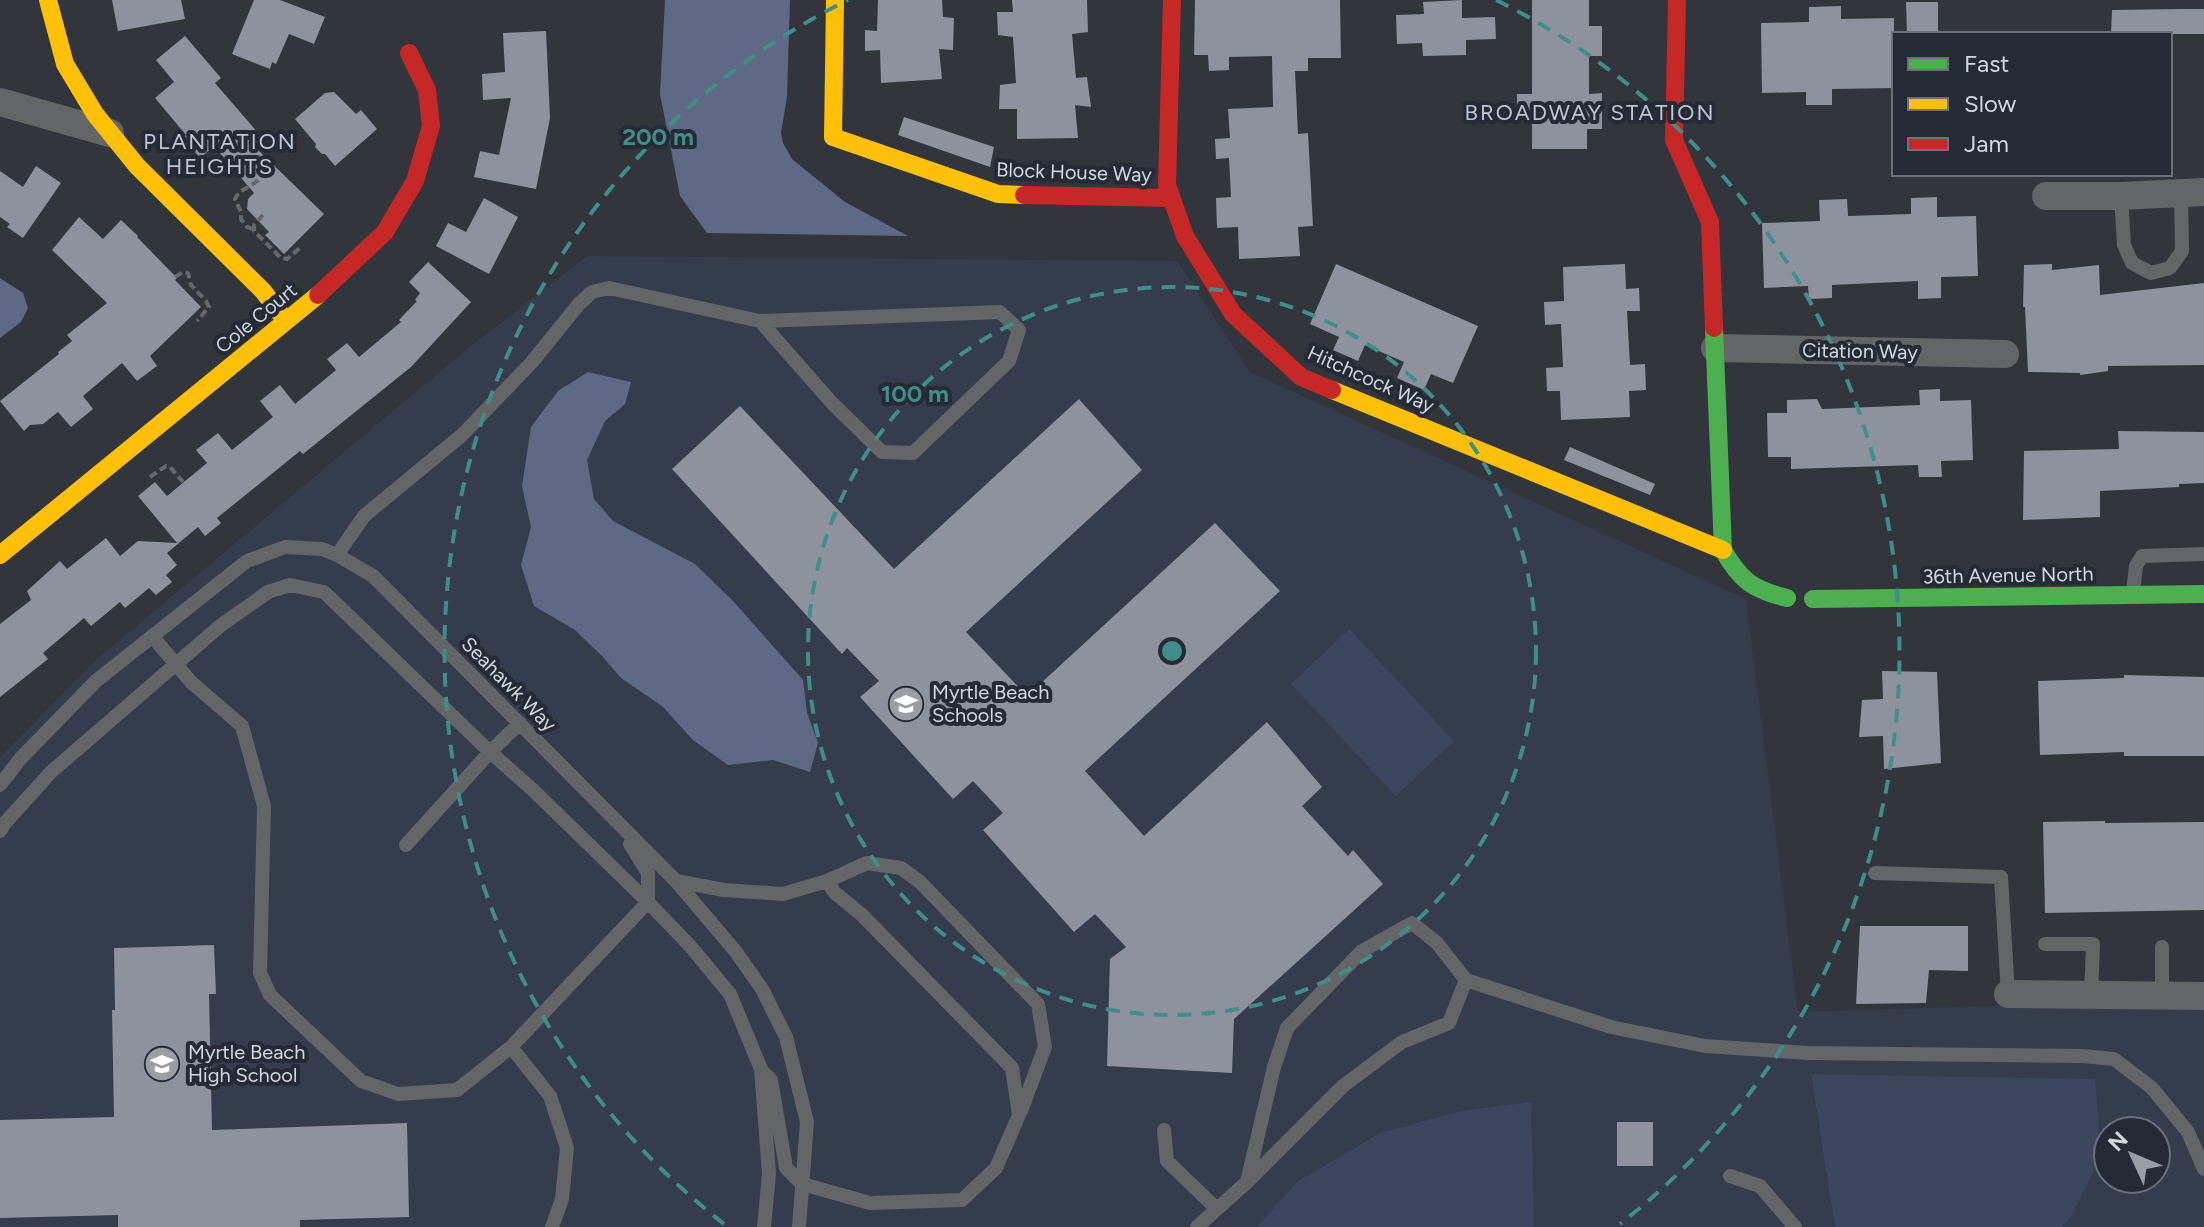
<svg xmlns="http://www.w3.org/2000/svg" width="2204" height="1227" font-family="Figtree,sans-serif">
	<rect width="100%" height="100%" fill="#32353c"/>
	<path fill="#353c4b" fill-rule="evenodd" d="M587,256l590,5 73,111 496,227 52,413 406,-13v228h-2204v-470l97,-98 370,-310zM2108,1131h48v48h-48z"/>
	<path fill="#3c465f" d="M1349,629l105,112 -58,55 -105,-112z
		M1811,1074l284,5 4,49 -5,43 -24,47 -9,9h-226z
		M1531,1102l3,125h-277l40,-45 83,-49 81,-22z"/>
	<path fill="#5e6a85" d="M665,0h125l-3,97 -6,36 2,10 9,16 53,43 63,34 -201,-3 -27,-37 -20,-102z
		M0,278l23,15 5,15 -7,14 -21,16z
		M588,372l43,10 -6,22 -20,17 -18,39 7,39 19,22 82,43 39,38 69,78 4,33 11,30 -8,29 -37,-12 -45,5 -35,-25 -31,-34 -41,-28 -19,-22 -27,-26 -41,-24 -13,-41 10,-38 -9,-41 9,-59 27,-36z"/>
	<path fill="#8e929c" d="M112,0h69l4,19 -67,12z
		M254,0h26l45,17 -11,27 -25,-10 -13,30 -4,-2 -2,7 -38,-15z
		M878,0h64l1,17 11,1 -1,32 -14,-1 3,30 -61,4 -1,-33 -15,1v-21l12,1z
		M1012,0h75l1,32 -16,2 4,44 11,-1 4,30 -16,-2 3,33 -61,1v-30h-18l1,-24 16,-2 -3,-46 -15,-2 -1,-23h16z
		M1195,0h145l1,58h-33v13h-13l3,63 10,-1 5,93 -15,1 2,29 -61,3 -1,-32 -21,1 -1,-30 15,-1 -2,-39 -13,1 -1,-20 15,-1 -2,-29 45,-2 -1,-51 -43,1v13l-20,1 -1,-16h-14z
		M1462,0v18l33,-1 1,22 -30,1v15l-43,1 -1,-13 -25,1 -1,-29 28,-1 -1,-12z
		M1532,0h57v26h13v30h-13v38l13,-1v36h-15v20h-55v-35h-15v-20h15z
		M1906,2h32v32h-31z
		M1841,6v13l53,-1v70l-62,1v16h-26v-13l-44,1 -1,-70 48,-1v-15z
		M2181,9h23v25h-93l1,-24z
		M546,31l4,87 -14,71 -62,-12 6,-26 19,4 12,-57 -28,2 -1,-26 23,-2 -2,-39z
		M185,36l36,42 -6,5 50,58 -8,8 67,65 -40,40 -19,-19 4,-3 -22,-23 1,-10 6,-6 -40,-47 -14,12 -17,-20 3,-3 -31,-37 19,-16 -18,-22z
		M334,92l22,22 5,-4 16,19 -42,37 -10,-12h-3l-7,-7 1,-3 -21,-25 30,-26z
		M904,117l90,30 -4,20 -92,-32z
		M36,166l25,17 -38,55 -16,-11 3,-3 -10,-7v-46l23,16z
		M1937,197v20l39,-1 2,60 -37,1v21l-23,1v-18l-86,4v13l-23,1 -1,-13 -44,2 -2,-65 58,-2 -1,-21 28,-1 1,17 63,-2v-16z
		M484,198l34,19 -29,57 -53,-28 12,-23 18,9z
		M79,217l24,22 18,-19 17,16 -1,1 40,41 -2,2 26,27 -51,49 7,10 -20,15 -15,-18 -39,33 10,13 -22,18 -13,-15 -15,12 -13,1 -6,6 -24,-30 59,-47 -1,-2 14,-11 -5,-6 40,-32 -55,-53z
		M428,262l43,40 -60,65 -108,87 -3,-3 -83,67 4,5 -16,13 -7,-9 -31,26 10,12 -11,10 6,7 -16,13 -7,-7 -24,20 -5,-6 -29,24 -7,-8 -41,35 5,6 -48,38v-73l31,-24 -4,-9 33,-30 7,8 39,-31 14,18 18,-15 39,2 -39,-47 17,-14 12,14 40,-33 -11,-13 22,-17 14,17 41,-33 -13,-16 20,-16 15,19 41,-34 -9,-11 20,-16 12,14 42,-35 -2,-2 18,-19 -2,-1 5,-7 -11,-11z
		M1336,264l142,62 -25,57 -22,-9 -7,16 -27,-12 7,-16 -39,-17 -7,16 -25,-11 6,-13 -29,-13z
		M1625,264l1,25 13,-1 1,23h-13l3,54 15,-1 1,26 -17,1 1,26 -69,3 -1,-29h-13l-1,-23 17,-1 -2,-43 -16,1 -1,-23 20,-1 -1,-34z
		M2052,264v6l47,-5 1,30 104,-12v82l-96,1v5l-28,4v-2l-52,-1 -3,-65h-2l1,-42z
		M1940,389v12l31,-1 2,60 -32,1 1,16h-23l-1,-12 -127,4v-12h-23l-1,-44h20v-13l30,-1 5,10 98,-4 -1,-15z
		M1079,399l63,71 -176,162 61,64 188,-173 65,68 -195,180 59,65 123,-114 55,65 -20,19 46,50 5,-6 30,34 -149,135 -2,54 -125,-7 3,-107 16,-12 -31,-33 -21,18 -91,-102 20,-17 -30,-32 -20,18 -93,-102 19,-16 -32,-33 -5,6 -170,-185 68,-63 154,163z
		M2118,431l86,1v51l-25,1v3l-79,4v26l-77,3 1,-69 95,-2z
		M1570,447l85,37 -5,11 -86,-35z
		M1882,671l55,1 4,91 -57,6 -1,-33 -24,1 3,-37 21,-1z
		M2124,675l80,2v79h-80v-4l-84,3 -2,-74 86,-3z
		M2105,821v2l99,-1v88l-159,3 -2,-91z
		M1860,926h108v45l-39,-1 -3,33 -70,1z
		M214,945l2,49h-7l3,136 195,-7 2,94 -109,3v7h-182v-12l-118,3v-98l114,-3 -2,-107h3l-1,-62z
		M1617,1122h36v44h-36z"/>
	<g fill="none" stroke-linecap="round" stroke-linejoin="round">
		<path stroke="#67686c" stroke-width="4" stroke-dasharray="8 4" stroke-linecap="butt" d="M263,215l-9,10v6l27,27 6,1 14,-12
			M253,229l-6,-2 -6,-8v-7l-6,-13c5,-12 21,-12 26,-24 3,-5 3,-10 4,-14
			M175,277l8,-5 5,1 3,12 15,16 3,6 -12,14
			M150,477l16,-11 4,1 13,15"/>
		<path stroke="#646567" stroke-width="14" d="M2121,196l3,49 8,18 19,10 19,-5 12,-17 -1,-58
			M337,555l27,-39 98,-81 70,-73 47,-58 13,-12 17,-4 151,33 240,-9 19,18 -10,31 -96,92 -31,-1 -50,-49 -72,-82
			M2133,592l3,-26 6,-10 62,-2
			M152,636l39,46 51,44 22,80 -4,167 10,22 91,86 37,13 59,-4 54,-43 137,-145v-29l-18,-29
			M0,785l21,-27 75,-77 151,-120 38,-14 37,2 15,6 36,21 303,305 60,71 26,37 24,48 21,85 -8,105
			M0,831l5,-8 46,-51 169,-146 48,-34 22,-7 34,7 166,160 43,38 115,112 43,45 39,47 31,75 8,105 -5,53
			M406,845l84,-93 30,-29
			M1875,873l126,4 7,117
			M676,881l48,9 59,4 44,-13 7,11 28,23 150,153 7,47 -23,53 -34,32 -92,3 -68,-19 -16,-16 -15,-88 -7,-7
			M827,881l40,-18 34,5 19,14 118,122 7,43 -24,64
			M2045,944h48l-2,52
			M2162,947v48
			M1466,980l145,47 94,19 103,7 274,3 32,3 38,29 36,44 16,37
			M511,1047l39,49 17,52 -5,51 -10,28
			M1164,1130l3,31 50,48
			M1730,1176l30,10 35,41
			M1197,1227l50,-45 96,-96 59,-44 47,-19 17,-43 -29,-37 -25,-20 -50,28 -75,77 -13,39 -27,115"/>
		<path stroke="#646567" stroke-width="28" d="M0,102l110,31
			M2046,196h75l83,-4
			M1715,348l290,6
			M2008,994l196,2"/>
		<path stroke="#4caf50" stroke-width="18" d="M1714,328l9,222c17,30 30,40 64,48
			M1813,599l391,-5"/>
		<path stroke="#ffc107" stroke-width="18" d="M48,0l17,64 30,50 42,52 126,125 23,30
			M835,0l-2,137 165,57 26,1
			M1332,390l391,160
			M0,555l318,-260"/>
		<path stroke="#c62828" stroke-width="18" d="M1172,0l-5,185 18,51 48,78 68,63 31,13
			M1677,0l-3,140 36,82 4,106
			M1024,195l147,3
			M318,295l67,-63 30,-51 16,-55 -4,-36 -18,-37"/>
	</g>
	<g fill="none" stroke="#408e8a" stroke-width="4" stroke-dasharray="14 10">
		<circle cx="1172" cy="651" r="364"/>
		<path d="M724 1224A727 727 0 0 1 848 0M1496 0A727 727 0 0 1 1620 1224"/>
	</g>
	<defs>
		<symbol id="school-disc" viewBox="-11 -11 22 22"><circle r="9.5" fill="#9b9ea5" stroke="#262a34"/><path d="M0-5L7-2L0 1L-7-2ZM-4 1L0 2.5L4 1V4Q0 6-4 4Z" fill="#fff"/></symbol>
	</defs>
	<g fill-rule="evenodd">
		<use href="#school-disc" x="886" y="684" width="40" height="40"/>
		<use href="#school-disc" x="142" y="1044" width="40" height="40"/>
	</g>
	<g text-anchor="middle" stroke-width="8" stroke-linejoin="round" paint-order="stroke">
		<g font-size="20" fill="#d3d7dd" stroke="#262a34">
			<text transform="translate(1074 172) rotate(2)" y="7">Block House Way</text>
			<text transform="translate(256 318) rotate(-39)" y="7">Cole Court</text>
			<text transform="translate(1860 351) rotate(1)" y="7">Citation Way</text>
			<text transform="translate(1371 379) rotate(24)" y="7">Hitchcock Way</text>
			<text transform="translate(2008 575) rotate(-1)" y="7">36th Avenue North</text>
			<text transform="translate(509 684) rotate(45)" y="7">Seahawk Way</text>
		</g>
		<g font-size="20" fill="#d3d7dd" stroke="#262a34" text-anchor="start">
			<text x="932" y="699">Myrtle Beach<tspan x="932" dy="23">Schools</tspan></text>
			<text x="188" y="1059">Myrtle Beach<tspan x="188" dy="23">High School</tspan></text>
		</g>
		<g font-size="22" letter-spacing="2" fill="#bfc5d3" stroke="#262a34">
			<text x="1590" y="120">BROADWAY STATION</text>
			<text x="220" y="149">PLANTATION<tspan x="220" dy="25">HEIGHTS</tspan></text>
		</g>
	</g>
	<circle cx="1172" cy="651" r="12" fill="#408e8a" stroke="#262a34" stroke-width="4"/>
	<g font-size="24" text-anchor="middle" font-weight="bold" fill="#408e8a" stroke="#262a34" stroke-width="8" stroke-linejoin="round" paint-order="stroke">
		<text x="658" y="145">200 m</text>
		<text x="915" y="402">100 m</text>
	</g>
	<rect x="1892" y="32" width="280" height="144" fill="#262a34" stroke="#6b6f78" stroke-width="2"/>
	<rect x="1908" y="58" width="40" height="12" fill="#4caf50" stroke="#6b6f78" stroke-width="2"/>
	<text x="1964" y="72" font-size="24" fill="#d3d7dd">Fast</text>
	<rect x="1908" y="98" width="40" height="12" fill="#ffc107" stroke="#6b6f78" stroke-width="2"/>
	<text x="1964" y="112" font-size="24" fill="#d3d7dd">Slow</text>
	<rect x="1908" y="138" width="40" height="12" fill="#c62828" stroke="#6b6f78" stroke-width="2"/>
	<text x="1964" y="152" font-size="24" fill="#d3d7dd">Jam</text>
	<g transform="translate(2132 1155) rotate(314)"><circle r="38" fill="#262a34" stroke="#6b6f78" stroke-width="2"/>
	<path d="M0-6L14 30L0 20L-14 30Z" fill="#9b9ea5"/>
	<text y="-12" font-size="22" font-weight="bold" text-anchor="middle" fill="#d3d7dd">N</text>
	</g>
</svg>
